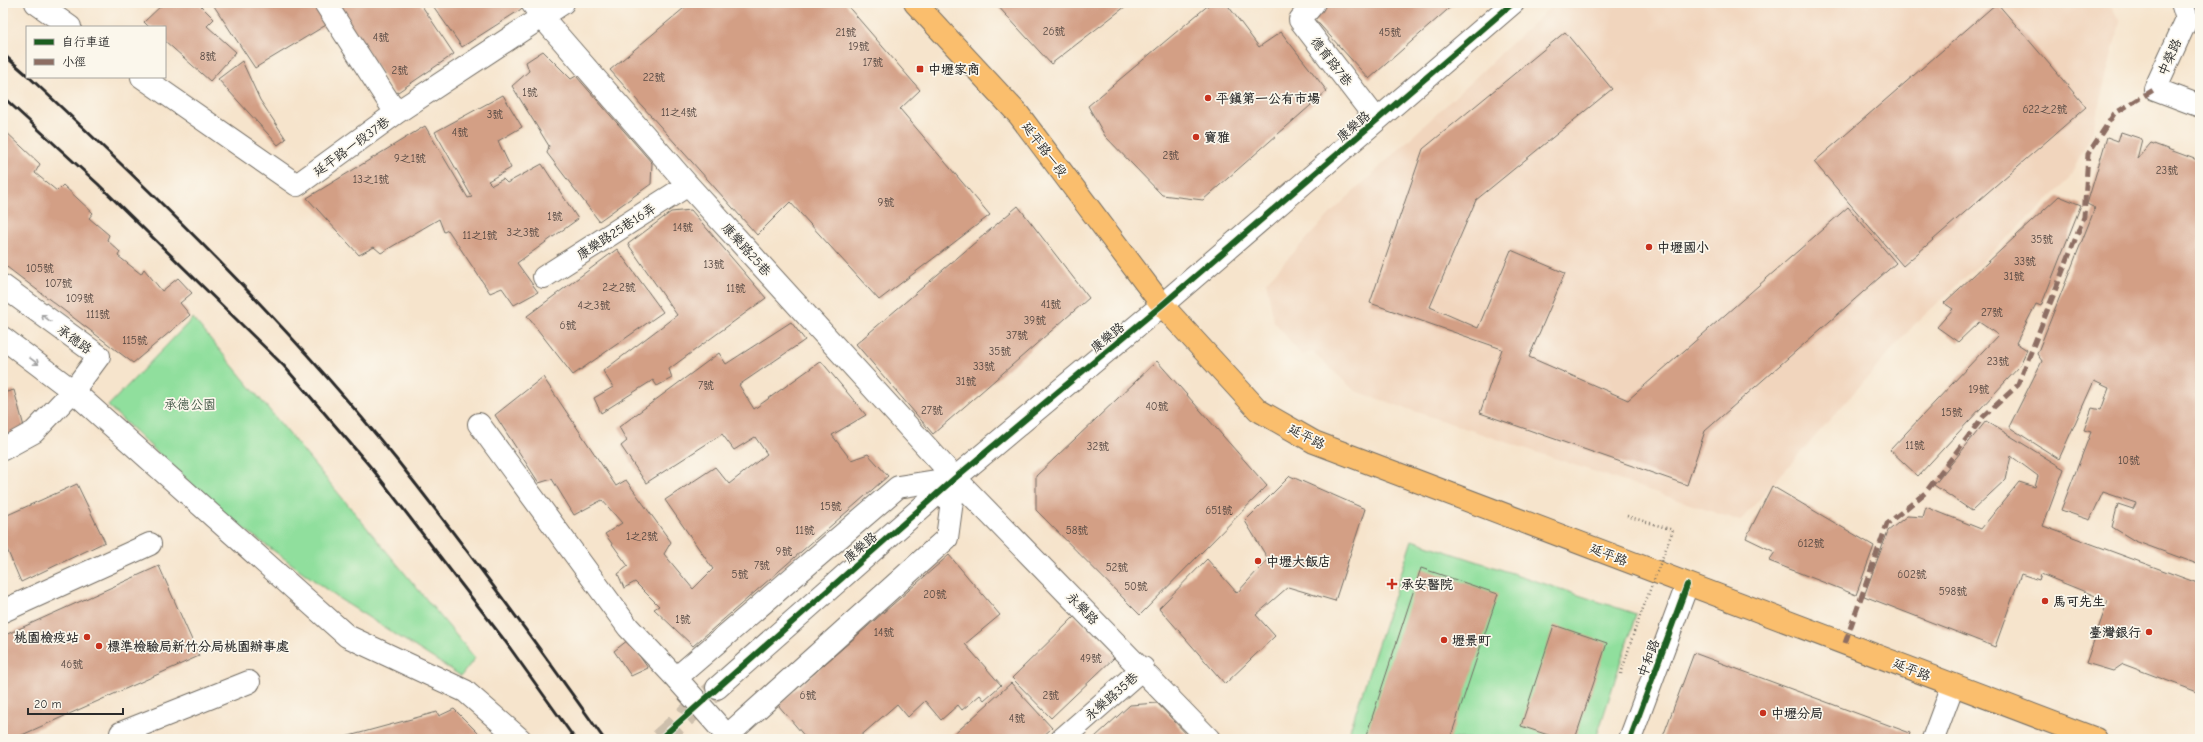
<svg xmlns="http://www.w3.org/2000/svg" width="2203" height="742" font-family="'Comic Neue','LXGW WenKai TC',sans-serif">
	<rect width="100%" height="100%" fill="#fbf7ec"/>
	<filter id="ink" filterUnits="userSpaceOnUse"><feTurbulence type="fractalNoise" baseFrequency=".025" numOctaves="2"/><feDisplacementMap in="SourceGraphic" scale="8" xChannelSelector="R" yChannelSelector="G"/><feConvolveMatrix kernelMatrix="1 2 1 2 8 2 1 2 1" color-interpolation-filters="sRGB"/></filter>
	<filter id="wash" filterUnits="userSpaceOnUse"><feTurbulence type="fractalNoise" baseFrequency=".012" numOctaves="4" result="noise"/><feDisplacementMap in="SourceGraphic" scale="16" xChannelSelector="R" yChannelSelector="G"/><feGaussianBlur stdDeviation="0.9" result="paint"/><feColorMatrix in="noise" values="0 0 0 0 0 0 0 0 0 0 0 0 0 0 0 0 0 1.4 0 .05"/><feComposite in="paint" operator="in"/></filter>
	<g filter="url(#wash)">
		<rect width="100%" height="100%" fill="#f6e4cc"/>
		<path fill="#f1d5bd" d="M1555,3h554l11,18 -28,112 -24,48 -154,144 -174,196 -385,-130 -42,-39 -12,3 -27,-34 -8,-39 66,-70z"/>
		<path fill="#90df9d" stroke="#5e8564" d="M193,318l282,340 -14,18 -123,-78 -117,-86 -113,-106z
			M1412,540l224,74 -40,125h-249z"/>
		<g id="blocks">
			<path fill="#d39f85" d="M164,3h34l16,16 -7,7 29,26 -26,29 -45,-40v-14h-16l-5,-5z
				M212,3h107l12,19 -76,46z
				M335,3h85l34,51 -59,40z
				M431,3h89l3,5 -61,39z
				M690,3h155l75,87 -20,19 90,106 -111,85 -89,-98 -33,33 -147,-165z
				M995,3h128l3,3 -75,58z
				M1211,3h15l33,44 22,-15 46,59 -124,109 -41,-5 -57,-59 -17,-30z
				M1262,3h18l1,1 -17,2z
				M1329,3h126l-86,76 -58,-64z
				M1997,3l89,104 -183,159 -89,-104z
				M1565,32l47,57 -136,111 -46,107 48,21 33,-78 54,23 -36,84 99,43 220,-193 48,56 -191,168 -18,54 -207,-72 22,-64 -132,-46 53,-154z
				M543,51l28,28 5,-3 76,87 -1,21 -52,37 -52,-68 2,-7 -37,-60 17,-15 -3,-9z
				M242,61l18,39 26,39 -8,6 -60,-66z
				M503,95l19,32 -24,14 13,27 -23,13 4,4 11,-6 4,4 35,-19 36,55 -61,44 21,29 -24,13 -12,-17 -12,5 -42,-63 -4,2 -5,-13 -58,34 -7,-6 -15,8 -52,-57 118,-72 43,72 4,-1 -37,-65z
				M3,129l37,35 -5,9 22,18 6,-6 30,28 -4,5 20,17 -2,5 13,12 -2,4 23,18 3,-5 18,22 16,-13 14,15 -12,10 10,12 -57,48 -130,-99z
				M2121,132l21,7 -5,20 14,-16 49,18v404l-65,-24 -23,-14 6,-23 15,5 3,-6 -33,-11 -13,28 -29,-10 30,-78 -7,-2 8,-22 9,2 8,-22 -15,-7 -35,78 -50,-32 33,-66 -5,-7 58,-146 -8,-4 20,-67 11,4z
				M2059,196l22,9 -40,101 -5,-2 -20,39 11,7 -8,17 -101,109 -28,-26 108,-115 -19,-13 -21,20 -21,-15 16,-18 -9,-6z
				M1018,206l71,92 -156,136 -77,-90z
				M691,210l75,88 -97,71 3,9 -15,8 -4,-6 -52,33 -7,-15 19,-11 -10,-16 74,-56 -49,-71 43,-32z
				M617,249l46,63 -90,63 -46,-59z
				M791,322l14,18 -66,45 15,24 67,-48 45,54 -34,20 19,25 17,-6 20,22 -195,170 -39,-37 5,-3 -24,-24 -11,6 -6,-14 10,-8 -23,-32 17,-11 -20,-23 -28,15 -22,-36 -13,4 -44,-68 48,-38 73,109 10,-6 45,62 -7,12 29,35 20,-20 -48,-69 50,-33 14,17 38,-30 -12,-17 -21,13 -12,-16 -76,49 -25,-37 6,-5 -8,-14 100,-74 7,11z
				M1157,361l110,125 -127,129 -104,-105v-34z
				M14,390l12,44 -23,3v-44z
				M1986,421l78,48 -21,57 157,58v109l-77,-29 -10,7 -27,-8 22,-62 -67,-27 -2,6 -18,-6 -26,73 -131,-51 24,-65 19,-15 16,1 3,-10 55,22 38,-47 16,5 3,-11 -27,-20 -5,23 -34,32 -38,-26z
				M1290,476l75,33 -30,92 -47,-14 -32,28 19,21 -50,48 -66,-76 48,-49 30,34 31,-34 -23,-38z
				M77,484l28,58 -84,40 -18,-42v-23z
				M1772,486l102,60 -18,49 -87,-34 6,-9 -29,-14z
				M949,555l51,60 -35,29 36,41 -17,15 -4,-5 -18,15 -4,-5 -17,15 -16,-19 -17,16 -11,-13 -40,35h-50l-29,-34z
				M159,566l40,90 -186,83h-10v-103z
				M1421,568l77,26 -48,145h-85z
				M1075,616l40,41 -64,61 -39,-40z
				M1554,625l53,18 -32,96h-15l-39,-13z
				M628,640l20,28 -17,8 -17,-25z
				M1694,653l216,80 -2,6h-246z
				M1011,683l41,45 -12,11h-91z
				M1157,703l34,36h-95l-1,-2 35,-32z
				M454,709l28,28 -2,2h-142l99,-27 2,4z"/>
		</g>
	</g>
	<g filter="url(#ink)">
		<use href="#blocks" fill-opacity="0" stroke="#726c63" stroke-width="1"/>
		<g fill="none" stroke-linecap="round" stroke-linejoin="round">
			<path stroke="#cdbfac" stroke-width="22" stroke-dasharray="22 11" stroke-linecap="butt" d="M660,739l57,-51"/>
			<defs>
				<path id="minor" d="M36,3l34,24
					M325,3l71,110
					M532,3l10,14 146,168 267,293 254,261
					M1314,3l-14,17 77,100
					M2182,3l5,16 -32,70 45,17
					M142,77l155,108 99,-72 167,-110
					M544,277l144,-92
					M3,286l96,70 -26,35 -70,-53
					M479,424l149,203 48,51
					M3,449l31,-17 39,-41 274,245 118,55 55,48
					M3,611l147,-67
					M717,688l238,-210 207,-173 351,-302
					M121,733l128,-51
					M727,736l220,-198 8,-60
					M730,739l-54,-61 222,-191 57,-9
					M1062,739l81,-71
					M1630,739l57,-154
					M1933,739l20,-54"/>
				<path id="major" d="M915,3l104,112 143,190 96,105 56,32 782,297"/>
			</defs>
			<use href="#minor" stroke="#726c63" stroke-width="24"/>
			<use href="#major" stroke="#726c63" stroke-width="24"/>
			<path stroke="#726c63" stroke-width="2.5" stroke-dasharray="1 3" stroke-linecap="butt" d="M1627,516l46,14
				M1621,674l13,-42"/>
			<use href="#minor" stroke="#fff" stroke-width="22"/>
			<use href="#major" stroke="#fabe6d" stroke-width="22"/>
			<path stroke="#2b2b2b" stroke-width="3" d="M3,54l24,21
				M29,77c129,120 256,244 367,382 72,91 141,185 208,280
				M3,97l95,87 186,182 90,105 131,170 70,98"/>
			<path stroke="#726c63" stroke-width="2.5" stroke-dasharray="1 3" stroke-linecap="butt" d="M1634,632l39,-102"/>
			<path stroke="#8d6e63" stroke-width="5" stroke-dasharray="10 5" stroke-linecap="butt" d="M1845,643l42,-119 38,-31 58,-76 35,-32 66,-168 4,-63 26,-40 41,-25"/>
			<defs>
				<path id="cycleway" d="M660,739l295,-261 207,-173 351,-302
					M1630,739l57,-154"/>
			</defs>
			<use href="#cycleway" stroke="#fbf7ec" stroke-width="8"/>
			<use href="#cycleway" stroke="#1b5e20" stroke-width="6"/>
		</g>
		<defs><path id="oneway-shaft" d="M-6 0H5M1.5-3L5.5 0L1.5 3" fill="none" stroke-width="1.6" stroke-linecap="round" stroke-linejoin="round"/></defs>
		<g stroke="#a0a0a0">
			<use href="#oneway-shaft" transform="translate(46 318) rotate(-144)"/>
			<use href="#oneway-shaft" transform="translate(34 361) rotate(37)"/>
		</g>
	</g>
	<g fill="#c8321e" stroke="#fbf7ec" stroke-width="1.5">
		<rect x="916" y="65" width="8" height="8" rx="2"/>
		<circle cx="1208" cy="98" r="4"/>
		<circle cx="1196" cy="137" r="4"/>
		<circle cx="1649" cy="247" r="4"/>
		<circle cx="1258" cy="561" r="4"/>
		<path d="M1390 578h4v4h4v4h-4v4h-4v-4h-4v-4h4z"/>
		<circle cx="2045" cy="601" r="4"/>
		<circle cx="2149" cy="632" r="4"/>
		<circle cx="87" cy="637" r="4"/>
		<circle cx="1444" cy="640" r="4"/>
		<circle cx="99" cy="646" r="4"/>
		<circle cx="1763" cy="713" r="4"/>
	</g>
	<g text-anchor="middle" stroke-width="3.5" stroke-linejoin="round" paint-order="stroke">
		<g font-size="11" fill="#554842">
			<text x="1054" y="35">26號</text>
			<text x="846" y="36">21號</text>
			<text x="1390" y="36">45號</text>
			<text x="381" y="41">4號</text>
			<text x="859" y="50">19號</text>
			<text x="208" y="60">8號</text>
			<text x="873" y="66">17號</text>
			<text x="400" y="74">2號</text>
			<text x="654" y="81">22號</text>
			<text x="530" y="96">1號</text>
			<text x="2045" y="113">622之2號</text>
			<text x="679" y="116">11之4號</text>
			<text x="495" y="118">3號</text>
			<text x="460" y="136">4號</text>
			<text x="1171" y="159">2號</text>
			<text x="410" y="162">9之1號</text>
			<text x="2167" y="174">23號</text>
			<text x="371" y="183">13之1號</text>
			<text x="886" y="206">9號</text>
			<text x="555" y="220">1號</text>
			<text x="683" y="231">14號</text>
			<text x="523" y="236">3之3號</text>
			<text x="480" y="239">11之1號</text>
			<text x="2042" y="243">35號</text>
			<text x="2025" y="265">33號</text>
			<text x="714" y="268">13號</text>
			<text x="40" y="272">105號</text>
			<text x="2014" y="280">31號</text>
			<text x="59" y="287">107號</text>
			<text x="619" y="291">2之2號</text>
			<text x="736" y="292">11號</text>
			<text x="80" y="302">109號</text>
			<text x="1051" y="308">41號</text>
			<text x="594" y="309">4之3號</text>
			<text x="1992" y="316">27號</text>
			<text x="98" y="318">111號</text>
			<text x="1035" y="324">39號</text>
			<text x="568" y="329">6號</text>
			<text x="1017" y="339">37號</text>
			<text x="135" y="344">115號</text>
			<text x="1000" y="355">35號</text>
			<text x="1998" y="365">23號</text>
			<text x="984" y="370">33號</text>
			<text x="966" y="385">31號</text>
			<text x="706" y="389">7號</text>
			<text x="1979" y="393">19號</text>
			<text x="1157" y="410">40號</text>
			<text x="932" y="414">27號</text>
			<text x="1952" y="416">15號</text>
			<text x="1915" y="449">11號</text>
			<text x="1098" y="450">32號</text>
			<text x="2129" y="464">10號</text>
			<text x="831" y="510">15號</text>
			<text x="1219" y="514">651號</text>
			<text x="805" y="534">11號</text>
			<text x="1077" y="534">58號</text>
			<text x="642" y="540">1之2號</text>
			<text x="1811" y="547">612號</text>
			<text x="784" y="555">9號</text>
			<text x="762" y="569">7號</text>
			<text x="1117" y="571">52號</text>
			<text x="740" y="578">5號</text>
			<text x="1912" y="578">602號</text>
			<text x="1136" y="590">50號</text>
			<text x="1953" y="595">598號</text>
			<text x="935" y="598">20號</text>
			<text x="683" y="623">1號</text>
			<text x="884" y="636">14號</text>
			<text x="1091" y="662">49號</text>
			<text x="72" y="668">46號</text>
			<text x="808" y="699">6號</text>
			<text x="1051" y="699">2號</text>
			<text x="1017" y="722">4號</text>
		</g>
		<g font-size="13" fill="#2b2b2b" stroke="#fbf7ec">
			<text transform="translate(2169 57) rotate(-66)" y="5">中榮路</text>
			<text transform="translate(1332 61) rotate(52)" y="5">德育路7巷</text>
			<text transform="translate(1353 126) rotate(-41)" y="5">康樂路</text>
			<text transform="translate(351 146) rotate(-36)" y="5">延平路一段37巷</text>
			<text transform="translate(1045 149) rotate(53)" y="5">延平路一段</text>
			<text transform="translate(616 231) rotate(-33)" y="5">康樂路25巷16弄</text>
			<text transform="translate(747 249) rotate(48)" y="5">康樂路25巷</text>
			<text transform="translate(1107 337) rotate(-40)" y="5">康樂路</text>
			<text transform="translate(75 339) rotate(36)" y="5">承德路</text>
			<text transform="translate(1307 436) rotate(27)" y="5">延平路</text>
			<text transform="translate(860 547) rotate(-41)" y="5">康樂路</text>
			<text transform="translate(1609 554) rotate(22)" y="5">延平路</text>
			<text transform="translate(1083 608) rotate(46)" y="5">永樂路</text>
			<text transform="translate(1648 658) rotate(-70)" y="5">中和路</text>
			<text transform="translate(1912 669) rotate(22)" y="5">延平路</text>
			<text transform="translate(1111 696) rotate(-41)" y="5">永樂路35巷</text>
		</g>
		<g font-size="13" font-weight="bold" fill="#2b2b2b" stroke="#fbf7ec" text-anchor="start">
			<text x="928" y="74">中壢家商</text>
			<text x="1216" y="103">平鎮第一公有市場</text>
			<text x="1204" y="142">寶雅</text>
			<text x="1657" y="252">中壢國小</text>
			<text x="1266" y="566">中壢大飯店</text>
			<text x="1401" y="589">承安醫院</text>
			<text x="2053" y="606">馬可先生</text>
			<text x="2141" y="637" text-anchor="end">臺灣銀行</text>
			<text x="79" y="642" text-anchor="end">桃園檢疫站</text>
			<text x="1452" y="645">壢景町</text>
			<text x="107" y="651">標準檢驗局新竹分局桃園辦事處</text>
			<text x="1771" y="718">中壢分局</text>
		</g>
		<g font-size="13" fill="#445848" stroke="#fbf7ec">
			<text x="190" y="409">承德公園</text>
		</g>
	</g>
	<rect width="2203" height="742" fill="none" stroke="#fbf7ec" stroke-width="16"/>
	<rect x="26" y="26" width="140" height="52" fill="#fbf7ec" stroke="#a8a59f"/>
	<rect x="34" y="39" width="20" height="6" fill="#1b5e20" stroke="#a8a59f"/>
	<text x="62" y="46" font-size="12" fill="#2b2b2b">自行車道</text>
	<rect x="34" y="59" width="20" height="6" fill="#8d6e63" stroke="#a8a59f"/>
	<text x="62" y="66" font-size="12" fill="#2b2b2b">小徑</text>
	<path d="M28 708v6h95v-6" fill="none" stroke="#2b2b2b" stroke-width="2"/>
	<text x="34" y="708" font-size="12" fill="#2b2b2b" stroke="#fbf7ec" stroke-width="3" paint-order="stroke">20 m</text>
</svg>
